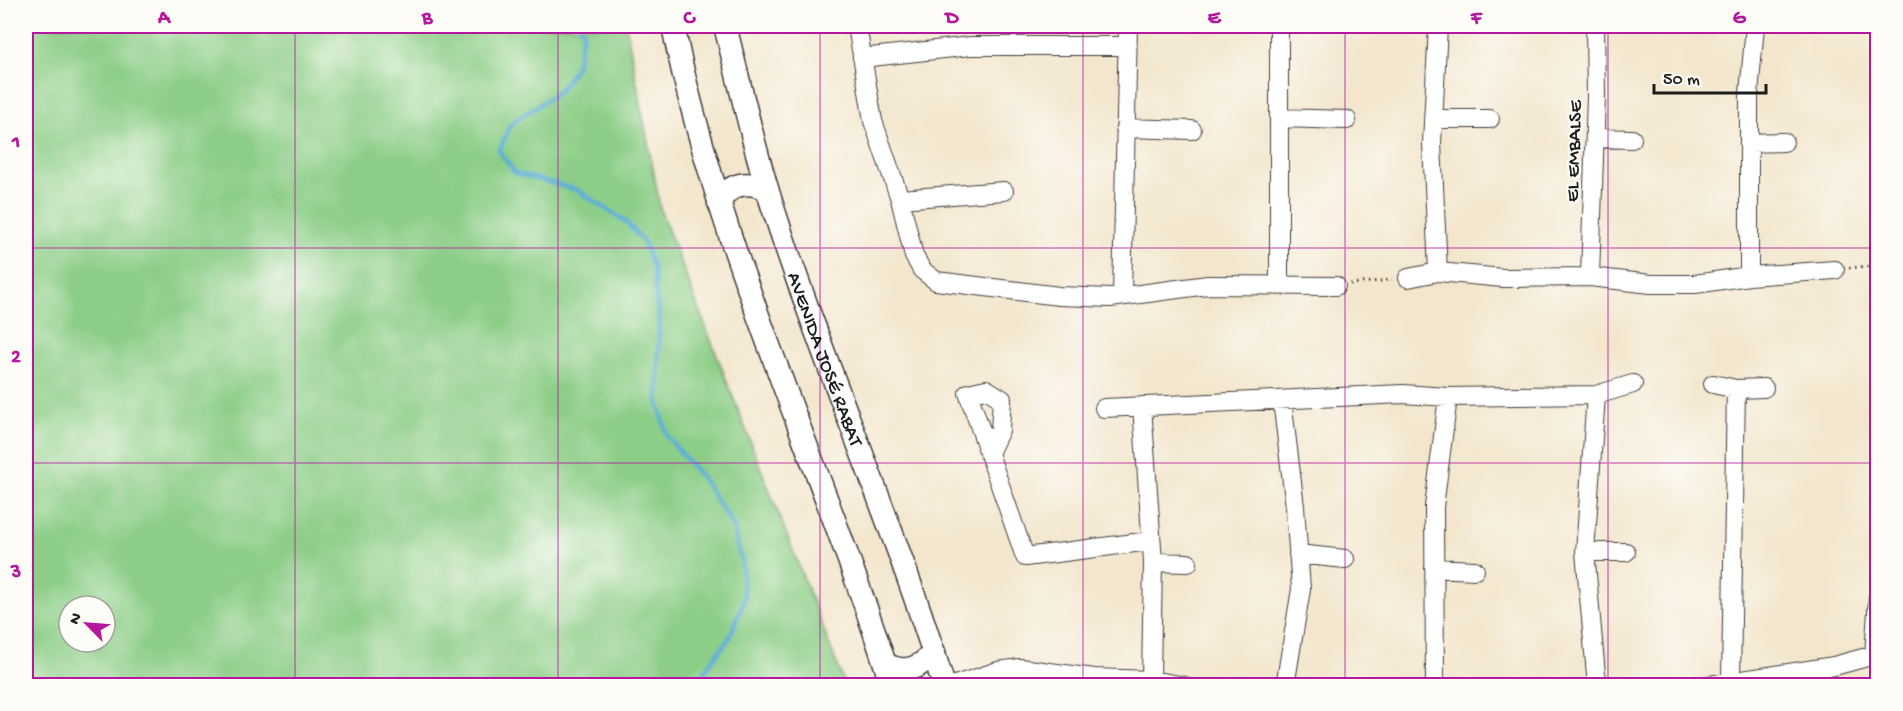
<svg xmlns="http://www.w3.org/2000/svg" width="1903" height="711" font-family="'Gochi Hand',sans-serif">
	<rect width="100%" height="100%" fill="#fdfcf7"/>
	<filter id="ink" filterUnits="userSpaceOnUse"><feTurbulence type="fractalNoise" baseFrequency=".0167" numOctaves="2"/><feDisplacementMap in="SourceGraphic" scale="12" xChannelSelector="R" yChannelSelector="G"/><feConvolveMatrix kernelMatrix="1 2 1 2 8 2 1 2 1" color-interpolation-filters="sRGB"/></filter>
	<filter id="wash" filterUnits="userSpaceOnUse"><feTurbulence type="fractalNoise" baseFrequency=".008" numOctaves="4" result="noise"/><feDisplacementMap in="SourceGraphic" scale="24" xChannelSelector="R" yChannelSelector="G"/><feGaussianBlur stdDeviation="1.35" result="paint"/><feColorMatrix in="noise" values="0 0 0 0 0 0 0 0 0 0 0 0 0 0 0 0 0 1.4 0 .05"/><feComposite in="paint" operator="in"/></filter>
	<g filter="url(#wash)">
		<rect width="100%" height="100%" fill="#f3e6cd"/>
		<path fill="#8cce87" stroke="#547552" stroke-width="1.5" fill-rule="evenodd" d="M26,26h600l35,186 184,473h-819zM69,606h36v36h-36z"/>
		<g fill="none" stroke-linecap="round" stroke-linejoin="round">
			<path stroke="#5caed7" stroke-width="4.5" d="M580,26l3,7 -7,34 -17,24 -48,33 -12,27 16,22 62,17 48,31 18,20 10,27 6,53 -1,80 9,35 35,42 30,46 10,39 2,37 -15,39 -20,25 -10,22"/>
		</g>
	</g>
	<g filter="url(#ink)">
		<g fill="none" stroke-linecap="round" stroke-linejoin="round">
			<defs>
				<path id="minor" d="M857,26l16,95 27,78 14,57 8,14 14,11 123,15 51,2 98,-13 128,1
					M1279,26v259
					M1438,26l-6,117 6,129
					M862,58l109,-12h155
					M1279,118l68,2
					M1433,119h57
					M1125,128l67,2
					M1595,138l37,1
					M1749,143l35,-1
					M900,199l104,-8
					M1749,276v-183l6,-67
					M1590,277l6,-180 -1,-71
					M1408,278l30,-6 65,6 87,-1 61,7h44l54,-8 86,-6
					M1122,295l6,-269
					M1713,384l23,5 28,-1
					M1596,395l-11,157 12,134
					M1282,400l13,107 6,82 -16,97
					M1142,406l11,156 -2,118
					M1104,408l299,-14 45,3 148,-2 37,-11
					M989,453l11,-23 2,-31 -16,-10 -18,4 57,164 125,-16
					M1585,552h41
					M1298,554l47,5
					M1153,562l35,1
					M1434,568l41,2
					M1874,655l4,-58
					M1731,679l5,-290
					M952,686l46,-15 22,-3 74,10 57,2 34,6
					M1435,686l-1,-179 14,-110
					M1703,686l131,-20 44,-12"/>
				<g id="tertiary">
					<path d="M673,26c46,228 149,438 219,660"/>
					<path id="s1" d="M725,26c17,66 31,132 53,197 51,156 118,306 166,463"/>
					<path d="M719,203c10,-20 28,-23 48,-14"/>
					<path d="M886,664c19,11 34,4 48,-12"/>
				</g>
			</defs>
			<use href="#minor" stroke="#3c3a37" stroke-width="20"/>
			<use href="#tertiary" stroke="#3c3a37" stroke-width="25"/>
			<path stroke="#3c3a37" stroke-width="3" stroke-dasharray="1.5 4.5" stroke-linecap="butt" d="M1849,268l29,-3
				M1350,284l42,-4"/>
			<use href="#minor" stroke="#fff" stroke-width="18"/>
			<use href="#tertiary" stroke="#fff" stroke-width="22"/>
		</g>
	</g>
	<path fill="none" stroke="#b5179e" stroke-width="1.5" stroke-opacity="0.55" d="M295,26v660M558,26v660M820,26v660M1083,26v660M1345,26v660M1608,26v660M26,248h1852M26,463h1852"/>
	<g text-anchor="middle" stroke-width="4.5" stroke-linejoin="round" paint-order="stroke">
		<g font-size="20" fill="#1c1c1c" stroke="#fdfcf7">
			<text transform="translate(1572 151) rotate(-88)" y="7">EL EMBALSE</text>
			<text dy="7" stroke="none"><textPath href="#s1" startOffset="348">AVENIDA JOSÉ RABAT</textPath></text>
		</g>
	</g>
	<rect width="1903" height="711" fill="none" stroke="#fdfcf7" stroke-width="66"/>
	<g transform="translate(87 624) rotate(295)"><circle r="28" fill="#fdfcf7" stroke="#a3a29f" stroke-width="1.5"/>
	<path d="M0-4.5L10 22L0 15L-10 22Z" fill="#b5179e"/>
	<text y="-9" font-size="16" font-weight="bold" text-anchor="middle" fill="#1c1c1c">N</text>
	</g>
	<path d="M1654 84v9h112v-9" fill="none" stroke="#1c1c1c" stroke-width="3"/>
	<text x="1663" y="84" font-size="18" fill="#1c1c1c" stroke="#fdfcf7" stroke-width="4.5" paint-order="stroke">50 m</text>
	<rect x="33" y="33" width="1837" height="645" fill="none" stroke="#b5179e" stroke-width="2"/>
	<g font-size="20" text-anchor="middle" font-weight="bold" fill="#b5179e">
		<text x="164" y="23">A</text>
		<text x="427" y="23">B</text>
		<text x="689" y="23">C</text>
		<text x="952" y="23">D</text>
		<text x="1214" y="23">E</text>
		<text x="1476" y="23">F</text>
		<text x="1739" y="23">G</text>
		<text x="16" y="147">1</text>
		<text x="16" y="362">2</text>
		<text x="16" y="577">3</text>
	</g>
</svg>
